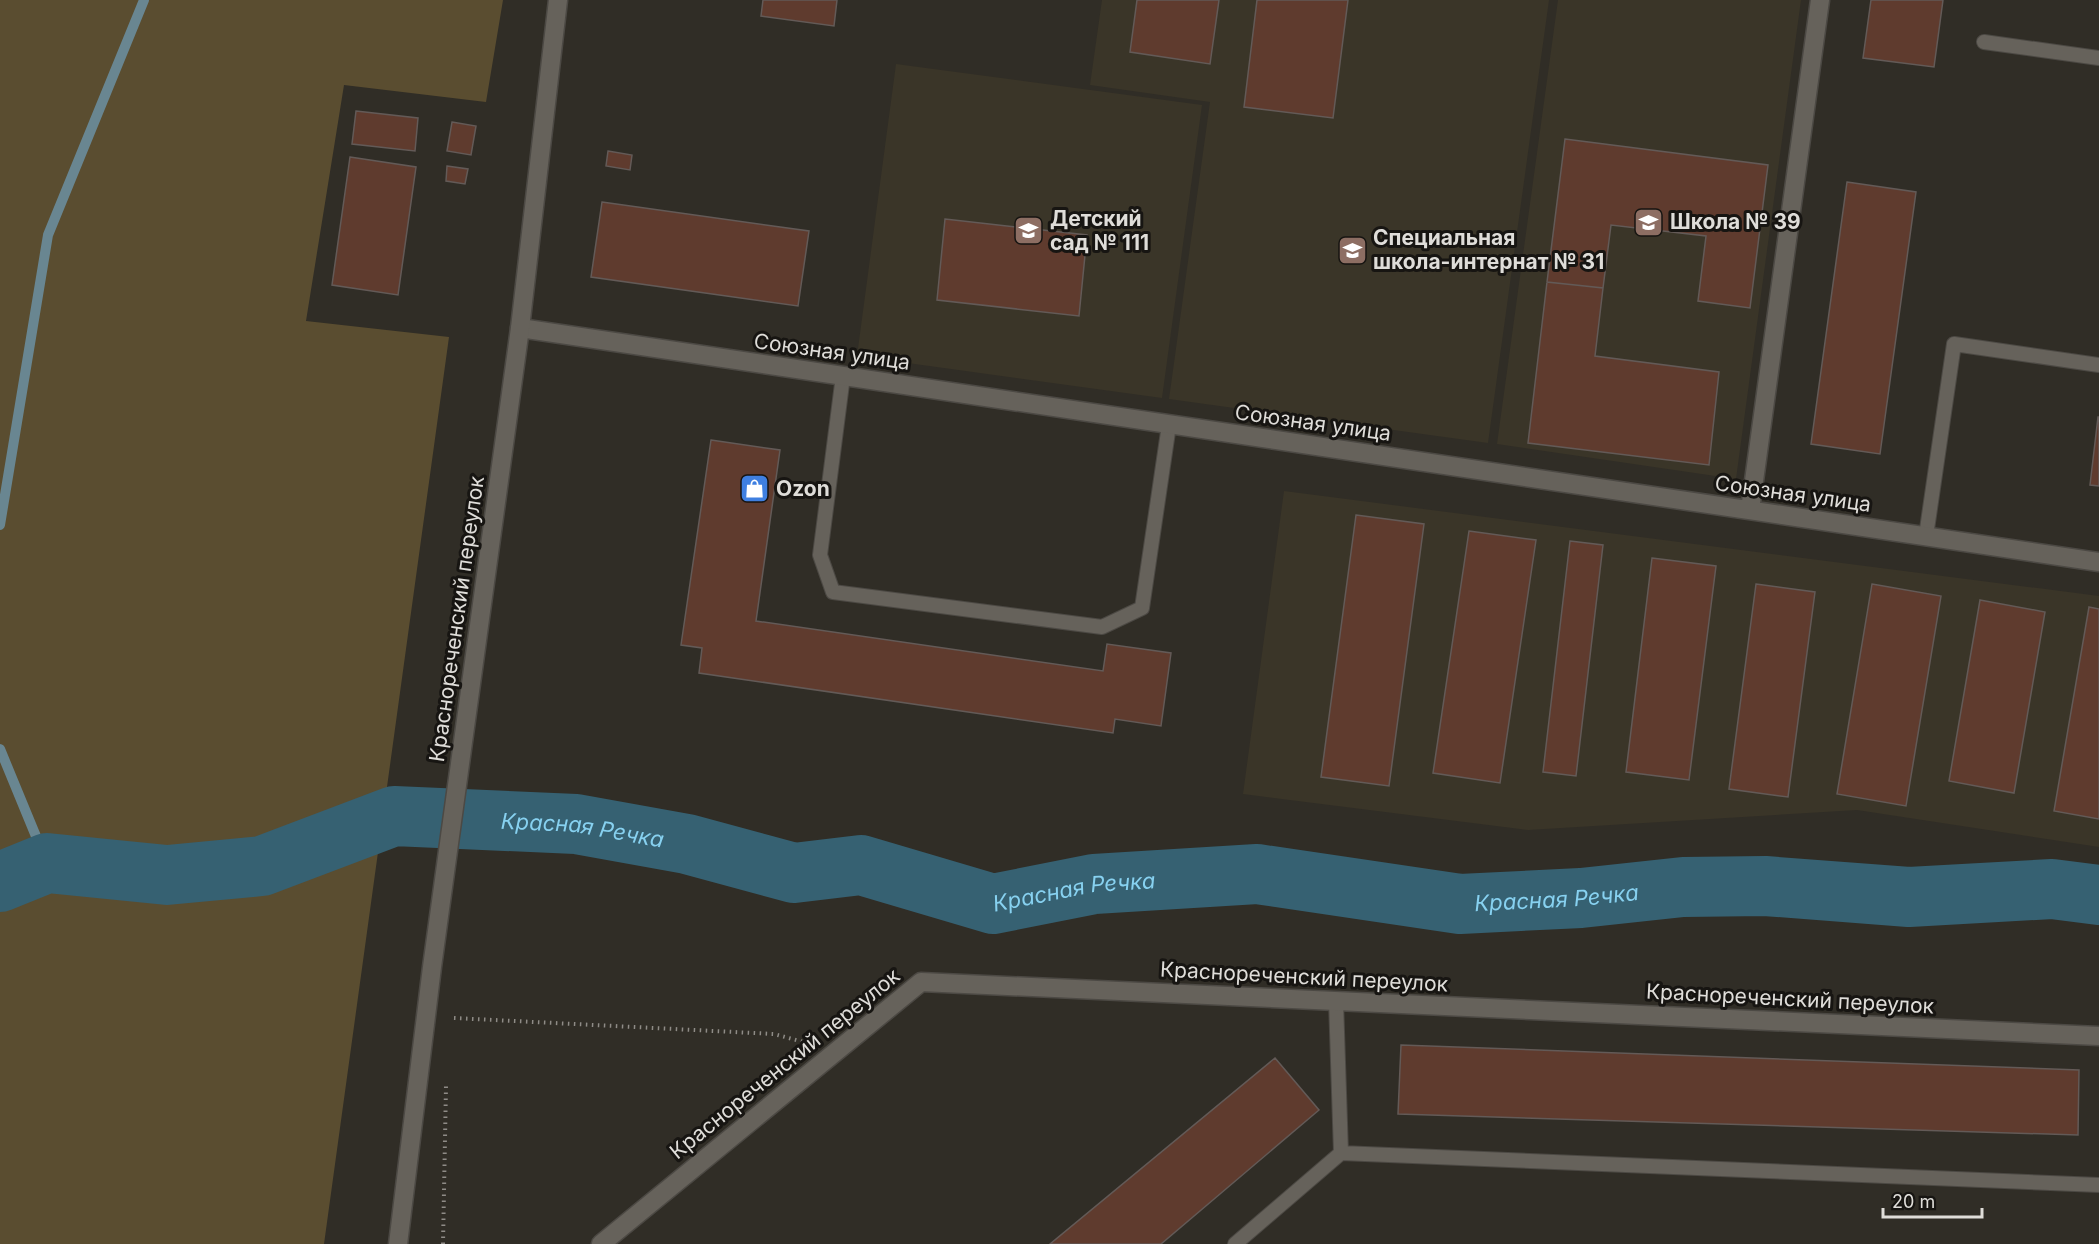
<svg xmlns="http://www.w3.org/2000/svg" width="2099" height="1244" font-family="Inter,sans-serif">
	<rect width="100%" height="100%" fill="#302d26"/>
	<path fill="#3a3528" d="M1102,0h447l-61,443 -319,-44 41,-297 -120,-17z
		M1558,0h243l-65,479 -239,-35z
		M896,64l306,41 -40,293 -305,-42z
		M1284,491l815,105v251l-242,-37 -329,20 -285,-36z"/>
	<path fill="#5a4d30" d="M0,0h503l-17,102 -142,-17 -38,236 143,16 -125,907h-324z"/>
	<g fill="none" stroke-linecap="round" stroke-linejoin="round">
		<path stroke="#698691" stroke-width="10" d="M0,525l48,-290 96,-235
			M0,749l47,114"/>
		<path stroke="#366172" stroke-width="60" id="s1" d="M0,882l47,-19 120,12 95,-9 132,-50 182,8 111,20 107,29 67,-8 132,39 101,-20 163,-10 203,30 121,-6 102,-11 82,-1 144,11 143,-8 47,6"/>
	</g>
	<path fill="#5f3b2e" stroke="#635a57" stroke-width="1.5" d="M763,0h74l-3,26 -73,-10z
		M1137,0h82l-9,64 -80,-12z
		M1257,0h91l-15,118 -89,-11z
		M1871,0h72l-9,67 -71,-9z
		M356,111l62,7 -3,33 -63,-7z
		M452,122l24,4 -5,29 -24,-4z
		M1565,139l203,26 -18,143 -52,-7 8,-65 -95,-11 -8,63 -56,-6z
		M608,151l24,4 -2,15 -24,-4z
		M350,157l66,10 -18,128 -66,-10z
		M447,166l21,3 -3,15 -19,-3z
		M1847,182l69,10 -36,262 -69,-10z
		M602,202l207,29 -11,75 -207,-29z
		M945,219l142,16 -8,81 -142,-16z
		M1547,282l56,6 -8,68 124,16 -10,93 -181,-22z
		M2098,417h1v69l-9,-1z
		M711,440l69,10 -24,171 347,50 4,-27 64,9 -10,73 -46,-7 -2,14 -414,-60 3,-25 -21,-3z
		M1356,515l68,9 -35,262 -68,-9z
		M1469,531l67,9 -36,243 -67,-10z
		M1570,541l33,4 -27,231 -33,-4z
		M1652,558l64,8 -27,214 -63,-8z
		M1756,584l59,8 -27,205 -59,-8z
		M1872,584l69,12 -35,210 -69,-12z
		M1980,600l65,12 -31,181 -65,-12z
		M2089,607l10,2v210l-45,-8z
		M1401,1045l678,25 -1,65 -680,-21z
		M1275,1058l44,52 -158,134h-111z"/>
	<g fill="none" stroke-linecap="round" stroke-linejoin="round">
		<defs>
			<path id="lane" d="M1984,42l115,16
				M843,376l-23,179 13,37 269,35 40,-19 27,-183
				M1926,536l28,-192 145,21
				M1341,1153l758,32
				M1235,1244l106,-91 -5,-152"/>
			<path id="street" d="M520,328l1579,234
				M1750,510l70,-510
				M601,1244l320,-262 1178,54"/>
			<path id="secondary" d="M398,1244l34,-277 88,-639 38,-328"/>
		</defs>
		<use href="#lane" stroke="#4c4944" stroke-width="16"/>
		<use href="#street" stroke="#4c4944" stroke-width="21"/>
		<use href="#secondary" stroke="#4c4944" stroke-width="21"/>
		<path stroke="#8f8c87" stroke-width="4" stroke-dasharray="1.5 4.5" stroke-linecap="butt" d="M454,1018l320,16 33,9
			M443,1244l3,-158"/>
		<use href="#lane" stroke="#66625b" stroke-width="14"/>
		<use href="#street" stroke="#66625b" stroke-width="18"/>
		<use href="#secondary" stroke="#66625b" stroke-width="18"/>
	</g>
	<defs>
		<symbol id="school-square" viewBox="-11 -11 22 22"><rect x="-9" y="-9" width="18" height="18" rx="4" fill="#8d6e63" stroke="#171512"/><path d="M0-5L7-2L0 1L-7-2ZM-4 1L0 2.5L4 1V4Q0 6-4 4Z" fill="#fff"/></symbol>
		<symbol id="shop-square" viewBox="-11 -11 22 22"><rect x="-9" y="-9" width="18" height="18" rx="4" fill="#3f7fe0" stroke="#171512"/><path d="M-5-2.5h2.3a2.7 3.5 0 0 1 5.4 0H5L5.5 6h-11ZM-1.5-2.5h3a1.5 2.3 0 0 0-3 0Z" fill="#fff"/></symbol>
	</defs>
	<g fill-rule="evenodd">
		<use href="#school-square" x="1632" y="206" width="33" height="33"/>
		<use href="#school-square" x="1012" y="214" width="33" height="33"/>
		<use href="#school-square" x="1336" y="234" width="33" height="33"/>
		<use href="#shop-square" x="738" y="472" width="33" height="33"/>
	</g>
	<g text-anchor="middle" stroke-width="6" stroke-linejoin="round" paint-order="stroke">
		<g font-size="21" font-weight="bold" fill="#dfddd9" stroke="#171512" text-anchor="start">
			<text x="1050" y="226">Детский<tspan x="1050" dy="24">сад № 111</tspan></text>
			<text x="1670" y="229">Школа № 39</text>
			<text x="1373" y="245">Специальная<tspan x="1373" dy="24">школа-интернат № 31</tspan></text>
			<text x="776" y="496">Ozon</text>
		</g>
		<g font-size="21" fill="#dfddd9" stroke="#171512">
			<text transform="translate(832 352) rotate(8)" y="7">Союзная улица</text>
			<text transform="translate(1313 423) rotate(8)" y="7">Союзная улица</text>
			<text transform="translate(1793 494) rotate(8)" y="7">Союзная улица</text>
			<text transform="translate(457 619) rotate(-82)" y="7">Краснореченский переулок</text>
			<text transform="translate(1304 977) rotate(3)" y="7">Краснореченский переулок</text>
			<text transform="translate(1790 999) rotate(3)" y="7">Краснореченский переулок</text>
			<text transform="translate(785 1064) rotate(-39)" y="7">Краснореченский переулок</text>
		</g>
		<g font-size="22" font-style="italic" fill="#87d1f0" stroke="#171512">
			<text dy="8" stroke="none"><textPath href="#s1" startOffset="597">Красная Речка</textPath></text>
			<text dy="8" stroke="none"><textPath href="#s1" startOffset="1101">Красная Речка</textPath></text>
			<text dy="8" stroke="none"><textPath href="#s1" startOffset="1587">Красная Речка</textPath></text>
		</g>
	</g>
	<path d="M1883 1208v9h99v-9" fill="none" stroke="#dfddd9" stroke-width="3"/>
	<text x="1892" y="1208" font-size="18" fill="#dfddd9" stroke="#171512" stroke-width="4.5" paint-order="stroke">20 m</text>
</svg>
